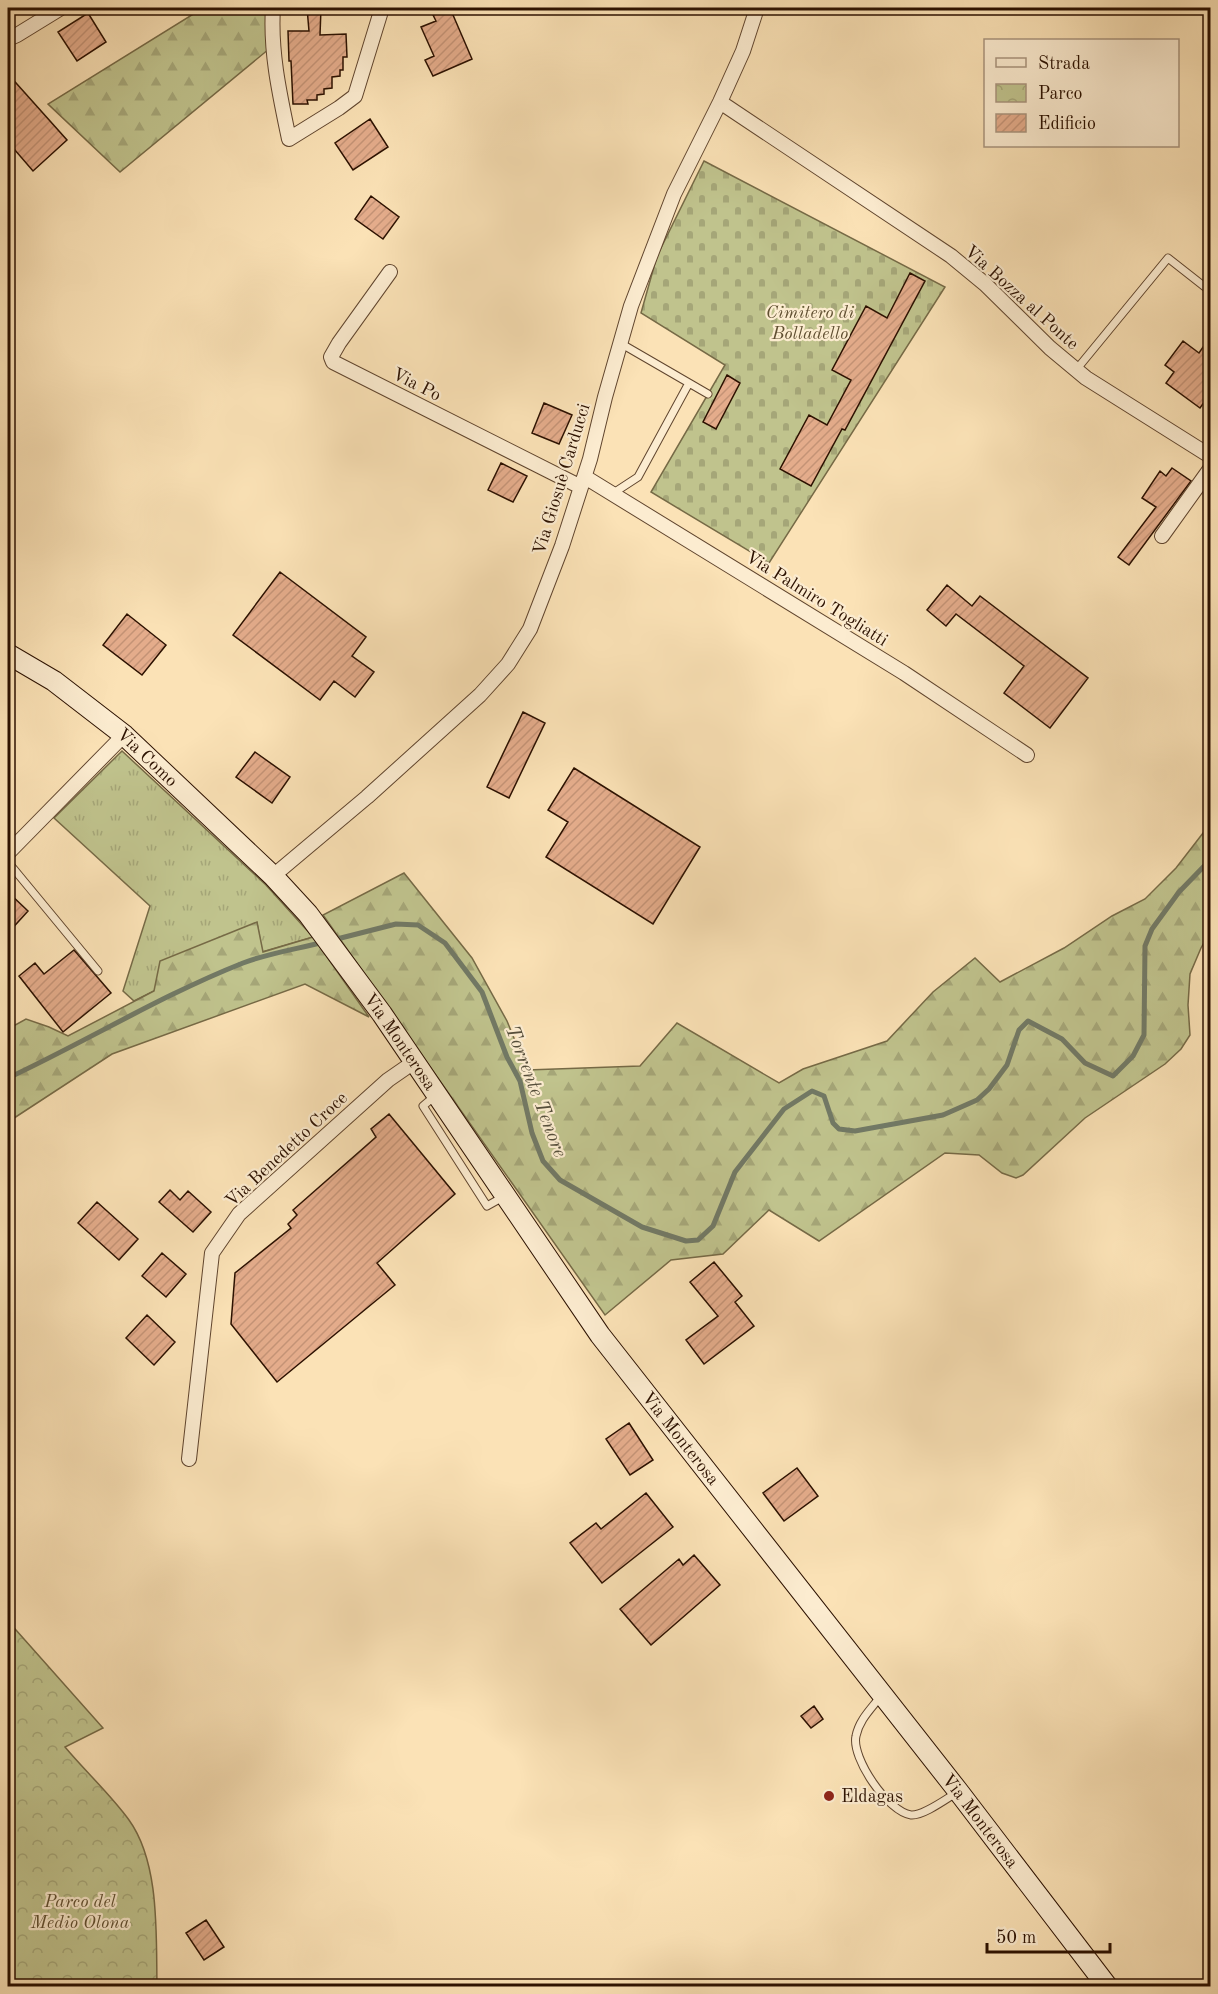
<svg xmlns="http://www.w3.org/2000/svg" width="1218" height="1994" font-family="'Old Standard TT',serif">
	<defs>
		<pattern id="grass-tufts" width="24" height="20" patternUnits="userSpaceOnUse" patternTransform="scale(1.5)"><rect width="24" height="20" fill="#c0c38d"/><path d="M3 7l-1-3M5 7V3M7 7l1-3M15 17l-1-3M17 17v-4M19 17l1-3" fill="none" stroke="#a5a678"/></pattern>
		<pattern id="forest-firs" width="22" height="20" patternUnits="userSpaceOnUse" patternTransform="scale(1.5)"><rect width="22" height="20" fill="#c0c38d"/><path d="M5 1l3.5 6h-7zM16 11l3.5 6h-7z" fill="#a5a678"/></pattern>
		<pattern id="cemetery-stones" width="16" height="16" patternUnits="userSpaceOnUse" patternTransform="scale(1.5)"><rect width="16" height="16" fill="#c0c38d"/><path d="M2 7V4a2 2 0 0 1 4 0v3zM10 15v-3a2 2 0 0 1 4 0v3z" fill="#a5a678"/></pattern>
		<pattern id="park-crowns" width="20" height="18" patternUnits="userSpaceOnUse" patternTransform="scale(1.5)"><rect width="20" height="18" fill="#c0c38d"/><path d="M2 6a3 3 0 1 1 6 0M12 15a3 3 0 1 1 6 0" fill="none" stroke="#a5a678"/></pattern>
		<pattern id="building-hatch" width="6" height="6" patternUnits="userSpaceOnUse" patternTransform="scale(1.5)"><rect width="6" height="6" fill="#e4ac8b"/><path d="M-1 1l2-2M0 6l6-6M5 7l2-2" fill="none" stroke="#c49376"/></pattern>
	</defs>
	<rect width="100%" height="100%" fill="#fbe2b6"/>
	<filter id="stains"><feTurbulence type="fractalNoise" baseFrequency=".00333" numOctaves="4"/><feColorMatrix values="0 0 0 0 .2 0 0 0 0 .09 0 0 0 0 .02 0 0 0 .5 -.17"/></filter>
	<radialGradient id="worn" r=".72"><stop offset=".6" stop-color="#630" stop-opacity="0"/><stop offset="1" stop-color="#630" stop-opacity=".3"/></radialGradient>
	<path fill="url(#grass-tufts)" stroke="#766a46" stroke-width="1.5" d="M122,751l144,134 47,52 -51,15 -5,-29 -103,68 -20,10 -11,-10 27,-85 -96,-88z"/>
	<path fill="url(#forest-firs)" stroke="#766a46" stroke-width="1.5" d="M203,8h68l-2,41 -149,123 -72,-68z
		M1210,824v108l-9,16 -11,26 -2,31 2,30 -9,14 -16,15 -80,54 -62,57 -7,3 -14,-5 -23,-18 -34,-2 -126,88 -50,-31 -46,44 -52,6 -66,55 -282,-400 81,-42 68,85 35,63 20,49 113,-4 37,-43 102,60 24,-14 84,-28 46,-49 42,-34 25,24 64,-34 48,-32 33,-17 31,-31z
		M257,922l6,30 50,-15 56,80 -64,-33 -193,70 -104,68v-93l18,-10 23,8 19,9 86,-45 6,-30z"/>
	<path fill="url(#cemetery-stones)" stroke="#766a46" stroke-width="1.5" d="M704,161l241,126 -176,276 -118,-71 74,-127 -84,-52 16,-57z"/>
	<path fill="url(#park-crowns)" stroke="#766a46" stroke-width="1.5" d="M8,1621l95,107 -38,19c20,24 46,48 64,73 31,43 27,115 28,166h-149z"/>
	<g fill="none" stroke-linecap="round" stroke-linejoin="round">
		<path stroke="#727965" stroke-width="5" d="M333,940l63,-16 22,1 27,18 37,49 25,65 13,24 12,52 11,28 17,19 82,47 44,14 12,-1 15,-14 22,-54 49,-63 28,-18 12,5 9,27 6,6 16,2 88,-16 34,-15 12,-11 18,-24 12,-35 9,-9 34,18 23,24 28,13 20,-20 11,-21 1,-89 7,-17 27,-37 31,-32
			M8,1078c79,-37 154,-83 235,-115 26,-10 54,-14 81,-21"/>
	</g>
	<path fill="url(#building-hatch)" stroke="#2c1100" stroke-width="1.5" d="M307,8h14l-1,27 26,-1 1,23h-4v13h-3v6l-8,1v11l-8,1v5l-7,1v5h-10l1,4h-15l-2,-43h-2l-1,-30h21z
		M450,8l22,51 -39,17 -8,-16 9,-4 -13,-29 15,-6 -3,-6z
		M88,13l18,29 -29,19 -19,-29z
		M8,74l59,66 -34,31 -25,-29z
		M370,119l18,28 -35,23 -18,-27z
		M371,196l28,21 -16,22 -28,-20z
		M910,273l15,8 -80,149 -3,-1 -31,57 -31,-17 29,-54 18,10 24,-45 -19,-10 34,-64 21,12z
		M1210,337v57l-10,14 -34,-25 8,-11 -9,-7 18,-24 16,12z
		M727,375l13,8 -24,46 -13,-7z
		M544,403l28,12 -13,29 -27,-11z
		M501,463l26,13 -14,26 -25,-12z
		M1172,468l19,13 -62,84 -11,-8 38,-50 -14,-9 18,-27 6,5z
		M280,572l86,65 -14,19 22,16 -19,25 -21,-16 -14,19 -87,-65z
		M947,585l25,21 8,-10 108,82 -38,50 -46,-35 20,-27 -68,-52 -10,12 -19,-16z
		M127,614l39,31 -24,30 -39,-30z
		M523,712l22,11 -36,75 -22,-11z
		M255,752l35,25 -18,26 -36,-26z
		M574,768l126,79 -47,77 -107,-67 22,-35 -20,-12z
		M8,892l20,19 -20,22z
		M74,950l37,43 -48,39 -44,-56 16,-13 9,11z
		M389,1114l66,80 -78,69 18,22 -118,97 -46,-58 4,-51 56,-45 -3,-4 9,-9 -4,-5 83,-73 -5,-8z
		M170,1190l10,10 8,-9 23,21 -18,20 -34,-30z
		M97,1202l41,37 -19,21 -41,-37z
		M162,1253l24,21 -20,23 -24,-21z
		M714,1262l28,34 -7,6 19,24 -50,38 -18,-24 32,-24 -28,-34z
		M147,1315l28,27 -21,23 -28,-27z
		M629,1423l24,37 -23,15 -24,-36z
		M797,1468l21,28 -34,25 -21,-28z
		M646,1493l27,34 -71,56 -32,-40 26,-20 5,6z
		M694,1555l26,30 -69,60 -31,-36 59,-50 4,6z
		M814,1706l9,13 -12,9 -10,-12z
		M206,1920l18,27 -20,13 -18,-27z"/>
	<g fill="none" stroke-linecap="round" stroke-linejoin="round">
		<defs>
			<path id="lane" d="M620,343l88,51
				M1076,370l92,-112 42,33
				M612,494l26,-17 51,-94
				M8,862l90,109
				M436,1095l-13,11 64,100 16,-9
				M880,1697c-9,12 -21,23 -24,39 -5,22 32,76 55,79 12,1 35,-16 45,-22"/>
			<path id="street" d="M273,8c-3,44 7,88 16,131l50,-31 16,-12 27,-88
				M8,39l9,-4 44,-27
				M720,102l231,154 34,28 65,64 36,30 124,78
				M390,272l-51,71 -8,14 2,5 248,125
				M585,477l319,196 123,82
				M1162,536l48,-67
				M8,853l116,-118
				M273,876l94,-79 113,-102 28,-31 22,-35 32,-83 28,-87 15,-62 26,-91 43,-112 46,-92 23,-51 14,-43
				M189,1459l23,-206 27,-39 149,-134 26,-18"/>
			<g id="secondary">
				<path id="s1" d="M8,654l46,27 70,54 149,141 35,38 74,100 218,321 358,456 149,195"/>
			</g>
		</defs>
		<use href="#lane" stroke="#60452e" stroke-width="9"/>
		<use href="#street" stroke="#60452e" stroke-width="16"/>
		<use href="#secondary" stroke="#2c1100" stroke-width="22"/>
		<use href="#lane" stroke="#fcecd0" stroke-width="7"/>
		<use href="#street" stroke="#fcecd0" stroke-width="14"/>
		<use href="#secondary" stroke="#fcecd0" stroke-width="20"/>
	</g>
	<circle fill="#8f2418" stroke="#fcecd0" stroke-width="2" cx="829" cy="1796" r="6"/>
	<g text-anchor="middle" stroke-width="4.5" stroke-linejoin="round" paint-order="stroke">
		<g font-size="18" fill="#2c1100" stroke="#fcecd0">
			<text transform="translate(1022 297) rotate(42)" y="6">Via Bozza al Ponte</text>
			<text transform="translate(417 384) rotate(27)" y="6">Via Po</text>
			<text transform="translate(561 479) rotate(-73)" y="6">Via Giosuè Carducci</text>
			<text transform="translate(817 598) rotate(32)" y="6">Via Palmiro Togliatti</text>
			<text dy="6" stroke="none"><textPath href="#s1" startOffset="174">Via Como</textPath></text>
			<text dy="6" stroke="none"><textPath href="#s1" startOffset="556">Via Monterosa</textPath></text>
			<text transform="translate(286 1149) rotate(-43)" y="6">Via Benedetto Croce</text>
			<text dy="6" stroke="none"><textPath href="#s1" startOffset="1042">Via Monterosa</textPath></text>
			<text dy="6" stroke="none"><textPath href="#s1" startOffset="1528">Via Monterosa</textPath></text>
		</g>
		<g font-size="18" font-style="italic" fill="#604f31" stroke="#fcecd0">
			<text x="810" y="318">Cimitero di<tspan x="810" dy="21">Bolladello</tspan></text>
			<text x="80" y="1907">Parco del<tspan x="80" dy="21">Medio Olona</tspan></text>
		</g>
		<g font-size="18" fill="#2c1100" stroke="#fcecd0" text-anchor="start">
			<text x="841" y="1802">Eldagas</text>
		</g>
		<g font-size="20" font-style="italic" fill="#554e3b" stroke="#fcecd0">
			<text transform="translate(537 1091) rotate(69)" y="7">Torrente Tenore</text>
		</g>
	</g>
	<rect width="1218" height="1994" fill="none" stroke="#fbe2b6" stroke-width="30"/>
	<rect x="9" y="9" width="1200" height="1976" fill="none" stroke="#2c1100" stroke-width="3"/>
	<rect x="15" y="15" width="1188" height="1964" fill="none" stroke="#2c1100" stroke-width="1.5"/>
	<rect x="984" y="39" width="195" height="108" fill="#fcecd0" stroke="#a9947d" stroke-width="1.5"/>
	<rect x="996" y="58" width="30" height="9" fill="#fcecd0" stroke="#a9947d" stroke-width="1.5"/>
	<text x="1038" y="69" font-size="18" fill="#2c1100">Strada</text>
	<rect x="996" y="84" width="30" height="18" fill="url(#park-crowns)" stroke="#a9947d" stroke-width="1.5"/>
	<text x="1038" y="99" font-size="18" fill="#2c1100">Parco</text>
	<rect x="996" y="114" width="30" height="18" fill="url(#building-hatch)" stroke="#a9947d" stroke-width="1.5"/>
	<text x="1038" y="129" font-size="18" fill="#2c1100">Edificio</text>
	<path d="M987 1943v9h123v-9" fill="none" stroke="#2c1100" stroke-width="3"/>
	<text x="996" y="1943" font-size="18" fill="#2c1100" stroke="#fcecd0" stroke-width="4.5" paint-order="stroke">50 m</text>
	<rect width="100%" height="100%" filter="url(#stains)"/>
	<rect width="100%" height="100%" fill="url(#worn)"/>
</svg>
